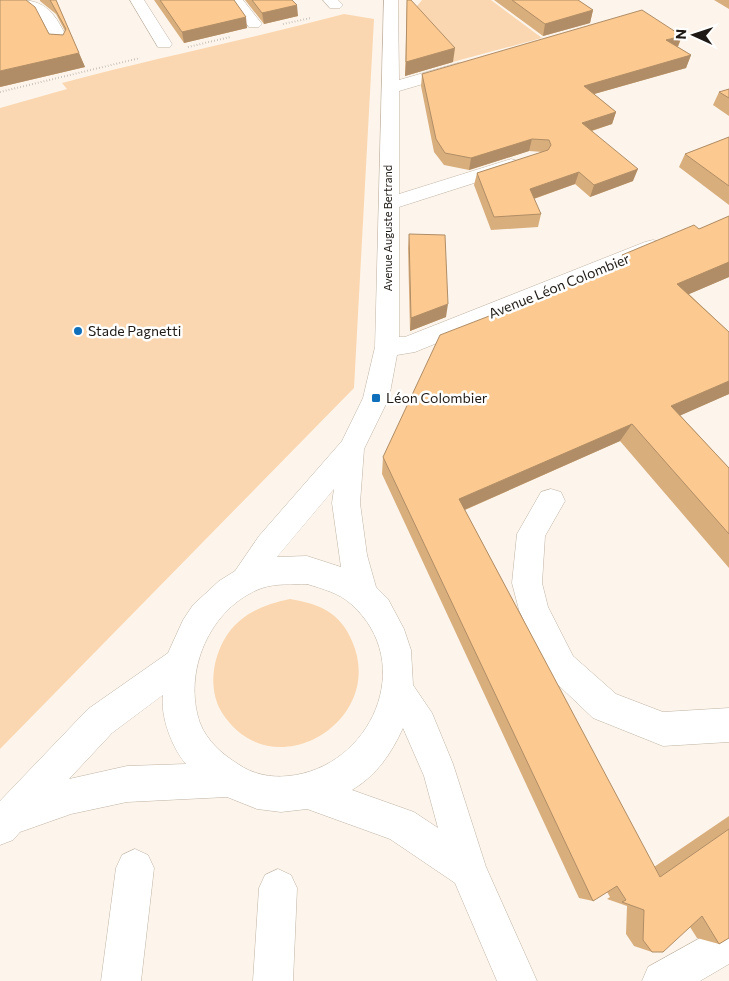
<svg xmlns="http://www.w3.org/2000/svg" width="729" height="981" font-family="Commissioner,sans-serif">
	<rect width="100%" height="100%" fill="#fdf5ec"/>
	<path fill="#fad7b0" d="M422,0h69l51,38 -108,29 -22,-55z
		M344,14l30,5 -20,369 -354,361v-641l67,-19 -5,-6c93,-25 188,-44 282,-69z
		M290,599c29,5 50,13 62,42 36,81 -82,151 -131,70 -7,-12 -9,-28 -7,-41 7,-43 34,-63 76,-71z"/>
	<g fill="none" stroke-linecap="round" stroke-linejoin="round">
		<defs>
			<path id="minor" d="M20,0c30,0 38,20 50,44l-2,3h-12l-14,-27 -20,-16z
				M130,0h14l28,44 -2,3h-12z
				M228,0h15l19,24 -3,3h-10z
				M323,0h15l5,5 -3,3h-10z
				M384,0h14l1,80 59,-17 6,1 2,4 -2,4 -65,19v103l112,-35 7,2 3,4 -3,4 -119,38v130h6l240,-95 8,-2 8,2 3,5 -3,5 -246,100 -18,3 -8,43 -25,51 -4,54 7,52 9,32 12,12 16,30 7,21 2,35 19,28 21,51 33,103 51,114h-40l-42,-98 -65,-44 -83,-30 -26,3 -24,-3 -30,-12 -100,5 -56,12 -51,18 -7,8 -13,5v-44l88,-92 80,-56 15,-33 10,-15 26,-24 16,-10 24,-35 83,-95 21,-43 12,-51zM334,489l-2,14 9,64 -34,-11 -30,1zM307,584c16,5 32,9 44,20 67,59 20,164 -63,172 -17,2 -36,-2 -50,-12 -16,-10 -31,-23 -38,-41 -18,-51 10,-116 62,-135 15,-5 30,-3 45,-4zM163,695c-3,21 9,53 23,69l-59,2 -58,13 43,-46zM403,728l21,48 14,52 -24,-16 -62,-22c25,-15 39,-36 51,-62z
				M551,489l10,3 4,9 -20,35 -3,47 6,24 25,49 43,38 47,18 66,-4v34l-66,4 -70,-28 -42,-40 -32,-68 -7,-27 5,-49 24,-42z
				M135,849l13,6 6,13 -13,113h-40l15,-113 6,-13z
				M278,869l13,6 6,13 -4,93h-40l6,-93 6,-13z
				M729,922v42l-29,17h-58l6,-14z"/>
		</defs>
		<use href="#minor" stroke="#c0b3a4" stroke-width="1"/>
		<path stroke="#a19b93" stroke-width="2" stroke-dasharray="0.5 2.5" stroke-linecap="butt" d="M283,24l28,-6
			M188,47l42,-10
			M0,92l140,-34"/>
		<use href="#minor" fill="#fff" fill-rule="evenodd"/>
	</g>
	<path fill="#d9ae7d" d="M40,0h16l29,67 -85,20 49,-53 14,1 2,-4 -9,-17 -16,-13z
		M154,0h80l13,28 -63,15z
		M245,0h47l6,16 -34,8z
		M407,0l46,62 -48,14z
		M494,0h84l15,10 -3,13 -47,13z
		M714,0h15v9z
		M682,36l-4,11 13,8 -5,13 -92,26 22,18 -4,12 -20,7 41,50 -43,16 -15,-13 -41,15 7,15 -3,13 -47,3 -17,-45 3,-12 65,-21 -13,-1 -60,19 -25,-5 -10,-13 -13,-66 1,-12z
		M729,89v27l-16,-11 6,-13z
		M729,137v68l-50,-38 6,-13z
		M729,216v61l-40,17 40,38v62l-49,21 49,53v100l-109,-127 -155,69 189,357 75,-51v122l-10,6 -22,-6 -7,-11 -38,25 -18,-6 -8,-12 1,-28 -20,-7 3,-2 -3,-5 -14,9 -14,-3 -197,-424 1,-17 234,-190 5,-12 77,-26z
		M409,234l37,83 -36,14 -2,-83z"/>
	<path fill="#b08d66" d="M297,5l1,11 -34,8 -2,-11z
		M593,10l-3,13 -47,13 2,-12z
		M246,17l1,11 -63,15 -2,-11z
		M682,36l-5,12 -11,-8z
		M455,48l-2,14 -48,14 1,-14z
		M79,53l6,14 -85,20v-16z
		M691,55l-5,13 -106,30 4,-12z
		M616,112l-4,12 -34,11 4,-12z
		M532,139l-3,12 -60,19 2,-12z
		M638,169l-5,12 -43,16 4,-12z
		M579,172l-4,12 -48,17 3,-12z
		M729,262v15l-63,27 11,-20z
		M448,304l-2,13 -36,14 1,-13z
		M729,381v13l-70,31 12,-19z
		M632,424l-12,17 -165,73 4,-15z"/>
	<path fill="#fcca91" stroke="#b08d66" d="M0,0h26l9,7 14,27 14,1 3,-6 -16,-29h6l23,53 -79,18z
		M160,0h74l12,17 -64,15z
		M252,0h40l5,5 -35,8z
		M407,0h4l44,48 -49,14z
		M512,0h66l15,10 -48,14z
		M642,10l40,26 -16,4 25,15 -107,31 32,26 -34,11 56,46 -44,16 -15,-13 -49,17 11,25 -47,3 -17,-44 71,-23 3,-5 -2,-5 -17,-1 -61,19 -26,-5 -9,-14 -14,-65z
		M729,89v9l-10,-6z
		M729,137v49l-44,-32z
		M729,216v46l-52,22 52,48v49l-58,25 58,62v66l-97,-110 -173,75 201,378 69,-48v109l-10,6 -17,-28 -39,36h-11l-9,-12 1,-30 -22,-8 4,-2 -9,-14 -24,15 -210,-444 57,-122 189,-73 -7,-7 72,-30 5,4z
		M409,234l36,1 3,69 -37,14z"/>
	<g fill="#0f6fbb" stroke="#fff" stroke-width="2">
		<circle cx="78" cy="331" r="5"/>
		<rect x="371" y="393" width="10" height="10" rx="2.5"/>
	</g>
	<g text-anchor="middle" stroke-width="5" stroke-linejoin="round" paint-order="stroke">
		<g font-size="11" fill="#1f1a15" stroke="#fff">
			<text transform="translate(388 228) rotate(-90)" y="4">Avenue Auguste Bertrand</text>
		</g>
		<g font-size="14" fill="#1f1a15" stroke="#fff">
			<text transform="translate(559 286) rotate(-22)" y="5">Avenue Léon Colombier</text>
		</g>
		<g font-size="14" fill="#1f1a15" stroke="#fff" text-anchor="start">
			<text x="88" y="336">Stade Pagnetti</text>
			<text x="386" y="403">Léon Colombier</text>
		</g>
	</g>
	<g transform="translate(694 35) rotate(273)" stroke="#ffffff" stroke-width="4" paint-order="stroke">
	<path d="M0-4L9 19L0 12L-9 19Z" fill="#1f1a15"/>
	<text y="-8" font-size="14" font-weight="bold" text-anchor="middle" fill="#1f1a15">N</text>
	</g>
</svg>
